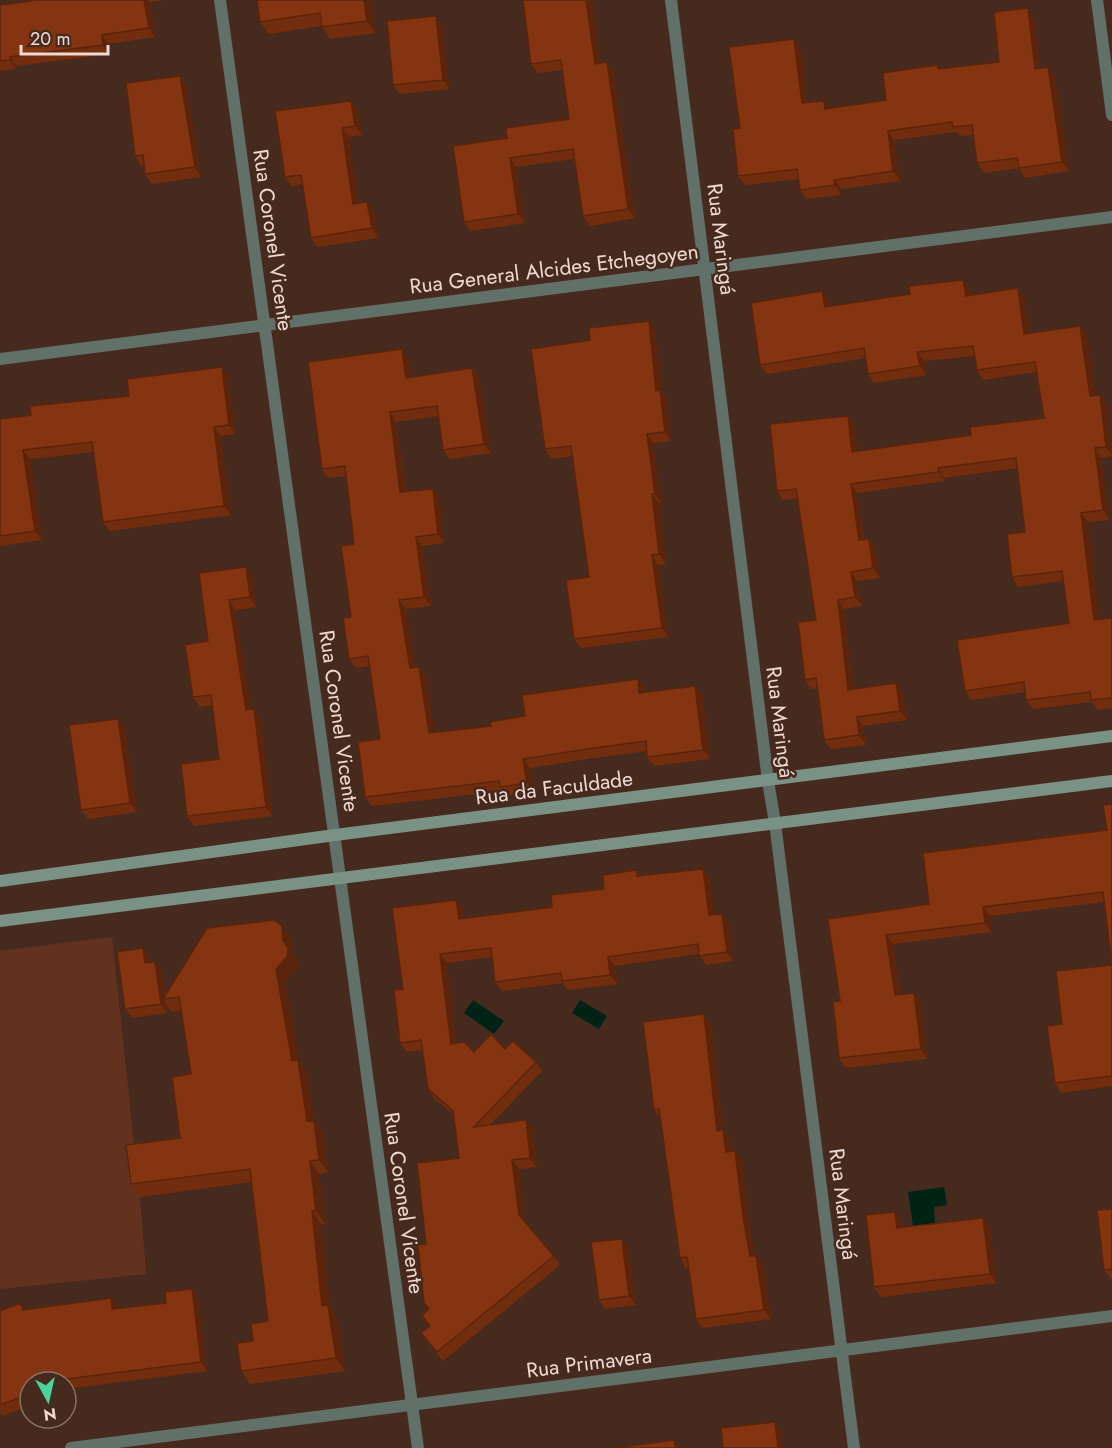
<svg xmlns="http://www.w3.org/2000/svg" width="1112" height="1448" font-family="Jost,sans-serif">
	<rect width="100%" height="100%" fill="#472a1e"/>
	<path fill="#63321f" d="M112,937l29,273 5,64 -146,15v-338z"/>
	<path fill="#012316" d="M473,1000l31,21 -10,13 -30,-21z
		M580,1000l27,16 -8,13 -27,-16z
		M944,1187l3,18 -13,2 1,16 -22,3 -5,-34z"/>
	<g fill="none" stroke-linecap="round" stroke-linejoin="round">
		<path stroke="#617068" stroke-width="12" d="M220,0l198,1448
			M671,0l97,781 7,42 79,625
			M1097,0l15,115
			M0,359l1112,-142
			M71,1448l1041,-132"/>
		<path stroke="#7a9286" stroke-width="12" d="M0,881l335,-46 777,-99
			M0,921l1112,-140"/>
	</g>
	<path fill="#722d0e" d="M32,0h132l-14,2 5,35 -47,7 1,10 -93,12v3l-16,2v-66l32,-4z
		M257,0h114l4,33 -45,6 -9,-13 -52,8 -9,-12z
		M523,0h69l8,64 7,-2 6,10 22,146 -45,8 -7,-10 -9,-57 -58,8 9,56 -55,8 -6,-9 43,-84 62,-19 -7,-49 -24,3 -7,-9z
		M1028,8l6,9 6,52 15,8 14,94 -44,7 -6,-10 -35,5 -7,-10 -3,-28 -14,1 -4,-4 -62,8 6,41 -59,8v6l-35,4 -6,-9 -1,-11 -54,6 -7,-9 2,-48 61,-80 6,55 22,5 57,-8 51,-35 3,4 59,-7z
		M442,25l7,64 -49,5 -7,-9z
		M180,76l6,9 15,92 -49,7 -7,-10 -1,-9 -3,1 -6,-10z
		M351,101l7,10 4,24 -13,2 9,66 9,-1 7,9 4,27 -61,9 -6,-9 -8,-54 -12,2 -6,-9z
		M963,280l7,9 1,6 47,-7 6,10 5,35 58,2 8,60h5l6,9 6,49v3l-11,2 8,62 -21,2 11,98 13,-2v90l-14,2 -6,-8 -59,7 -7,-9 -1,-8 -54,8 -6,-9 104,-68 -6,-42 -45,6 -6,-10 13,-45 -8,-64 -73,10 1,3 -88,12 7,47 5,-1 6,9 5,30 -23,3 5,25 -18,3 9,80 43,-6 7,10 4,27 -44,6 3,19 -35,4 -7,-9 -6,-52 -7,1 -6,-9 11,-60 -18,-121 -15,1 -6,-9 71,-75 6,9 3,26 114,-16 73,-17 -7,-46 -54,8 -6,-10 -3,-14 -50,5 2,14 -52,8 -6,-9 -2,-16 -99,16 -7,-9 62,-74 7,10 1,5 80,-12z
		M649,321l6,10 7,61 5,7 4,42 -18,2 8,60h-2l7,61 -8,1 10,72 -87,11 -7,-9 15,-62 -17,-121 -21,3 -6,-10 45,-109z
		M409,359l2,19 61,-10 7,9 12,76 -41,6 -7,-9 -5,-34 -42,6 10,70 27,-3 6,9 5,45 -22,3 9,60 -25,3 9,58 11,9 8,57 57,-7 34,-10 113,-37 6,10v3l51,-6 7,9 8,64 -56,7 -7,-9v-6l-53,7 -64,10 3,24 -27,4 -4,-5 -130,15 -7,-9 15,-58 -11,-73 -13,2 -7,-9 5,-115 -7,-68 -19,2 -6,-9z
		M228,376l7,58 -14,2 10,79 -121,16 -7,-9 -9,-70 -64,7 12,81 -42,6v-127l31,-4z
		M199,573l53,3 4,31 -21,3 16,99 9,9 12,98 -78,10 -7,-10 32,-57 -7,-54 -12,2 -7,-10 15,-56z
		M125,728l12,84 -49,7 -7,-9z
		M1112,804l-8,98 -114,14 1,16 -98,12 7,50 21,8 6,57 -82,9 -6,-10 1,-57 -12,-82 101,-15 178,-74z
		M636,870l4,6 70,2 4,37 8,-1 7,9 4,38 -27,4 -7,-11 -84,12 2,18 -49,6 -5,-7 -61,8 -7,-9 -3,-25 -45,6 9,80 18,9 31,-3 31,13 6,9 -51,53 42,6 4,37 -18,2 6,53 29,34 6,9 -117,96 -16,-19 -6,-9 8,-7 -7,-11 6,-5 -2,-66 33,-86 -5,-43 -20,-17 -6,-9 -6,-39 -15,2 -7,-9 3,-54 60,-80 1,9 88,-11 52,-18z
		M291,939l1,14 5,8 -1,9 -11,12 14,79 8,12 7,48 9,12 5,39 -9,2 6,50h-4l9,83 7,11 8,53 -95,13 -9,-13 12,-30 15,-20 -16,-139 -112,15 -9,-13 49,-46 11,-64 -10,-63 -9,1 -6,-8 1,9 -35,5 -7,-9 18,-61 6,9 1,6 11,8 4,25z
		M1112,965v121l-51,7 -6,-10 7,-59z
		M704,1014l7,10 12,106 7,9 1,13 11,8 8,73 5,23 8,9 8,54 -69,9 -6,-9 -8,-52 -2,1 -6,-10 -19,-139 -7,-9z
		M1112,1209v70h-1l-7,-9z
		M901,1221l1,6h88l6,56 -115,14 -7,-10z
		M628,1248l8,57 -31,4 -6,-9z
		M192,1289l6,9 9,73 -134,17 -7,3v-9h-36v23l-27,11 -3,-4v-101l25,-1 86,-12 7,11 48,-6z"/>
	<path fill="#5c240b" d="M144,0h4l2,2 5,35 -6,-9z
		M364,0h7l4,33 -8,-12z
		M586,0h6l9,74 -6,-10z
		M1028,8l6,9 7,62 -6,-10z
		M436,16l6,9 7,64 -6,-9z
		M102,35l6,9 1,10 -6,-9z
		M794,39l7,9 7,64 -6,-9z
		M10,57l6,9v3l-6,-9z
		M607,62l6,10 22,146 -7,-9z
		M1048,67l7,10 14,94 -7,-9z
		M180,76l6,9 15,92 -6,-10z
		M351,101l7,10 4,24 -7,-9z
		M824,101l7,9 -6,-1z
		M342,128l7,9 11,76 -7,-9z
		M888,131l6,9 6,41 -7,-10z
		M510,158l6,9 9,56 -7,-9z
		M834,180l7,9v6l-6,-10z
		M367,202l7,9 4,27 -6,-10z
		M963,280l7,9 2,16 -6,-9z
		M1018,288l6,10 7,45 -7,-9z
		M822,291l7,10 2,15 -6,-9z
		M649,321l6,10 7,61 5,7 4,42 -6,-9 -9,-41z
		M1080,326l7,9 10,70 -7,-9z
		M402,349l7,10 4,29 -7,-10z
		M917,352l7,9 2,14 -6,-9z
		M222,367l6,9 7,58 -6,-9z
		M472,368l7,9 12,76 -7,-9z
		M1100,395l6,9 6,52 -6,-9z
		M390,412l6,10 11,80 -7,-10z
		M848,416l6,9 4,36 -6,-9z
		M214,427l7,9 10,79 -7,-9z
		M647,434l6,9 8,60 -6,-9z
		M1095,448l6,10 8,62 -6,-10z
		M23,450l7,9 12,81 -7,-9z
		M938,468l6,10 1,3 -7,-9z
		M851,484l6,9 8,57 -6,-10z
		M433,489l6,9 5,45 -6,-9z
		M652,494l7,9 7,61 -7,-10z
		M1081,513l7,9 13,108 -7,-10z
		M416,537l6,9 9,60 -7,-9z
		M869,539l6,9 5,30 -7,-10z
		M652,555l6,10 10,72 -6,-9z
		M246,567l6,9 4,31 -6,-10z
		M851,572l6,9 5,25 -7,-9z
		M229,600l6,10 18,109 -7,-9z
		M399,600l7,9 11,68 -7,-9z
		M838,600l6,9 10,90 -6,-9z
		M419,667l7,9 10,67 -7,-10z
		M638,679l6,10 2,13 -7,-9z
		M896,683l7,10 4,27 -7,-9z
		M695,686l7,9 8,64 -7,-9z
		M254,709l6,9 12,98 -6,-9z
		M857,717l6,9 3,19 -7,-10z
		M118,719l7,9 12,84 -7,-9z
		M523,759l7,9 3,24 -6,-9z
		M703,869l7,9 6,47 -7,-10z
		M456,900l7,9 2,19 -6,-9z
		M983,907l7,9 1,16 -6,-9z
		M722,914l7,9 4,38 -6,-9z
		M282,926l9,13 1,14 5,8 -1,9 -11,12 14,79 8,12 7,48 9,12 5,39 -9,-12 -12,-39 -15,-60 -16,-92 7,-29z
		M886,935l7,9 8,60 -6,-9z
		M143,948l6,9 2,15 -6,-9z
		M440,954l7,9 10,90 -6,-9z
		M608,957l7,9 2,18 -7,-9z
		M155,962l6,9 4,28h-2l3,5 1,9 -6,-9z
		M914,993l7,9 6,57 -6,-10z
		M704,1014l7,10 13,116 -7,-9z
		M526,1120l7,10 4,37 -7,-9z
		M723,1130l7,9 3,22 -7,-9z
		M735,1151l7,9 8,73 7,33 -7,-10 -6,-33z
		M512,1160l7,9 7,55 -7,-9z
		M310,1161l9,13 6,50 -9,-13z
		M312,1211l9,13 9,83 7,11 8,53 -9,-13 -14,-52z
		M895,1212l6,9 2,16 -6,-9z
		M983,1218l7,9 6,56 -6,-9z
		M622,1239l6,9 8,57 -7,-9z
		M756,1256l7,9 8,54 -7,-9z
		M192,1289l6,9 9,73 -6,-9z
		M111,1298l6,9 2,12 -7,-10z
		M775,1422l6,9 2,17h-5z
		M674,1440l6,8h-5z"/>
	<path fill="#843410" stroke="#5c240b" stroke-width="1.5" d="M32,0h112l5,28 -47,7 1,10 -93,12v3l-10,1v-56l32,-4z
		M257,0h107l3,21 -45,6 -2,-14 -60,9z
		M523,0h63l9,64 12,-2 21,147 -45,7 -10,-67 -63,9 8,56 -54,8 -11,-76 54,-8 -1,-10 63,-9 -8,-59 -30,4z
		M1028,8l7,61 13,-2 14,95 -43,6 -2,-10 -40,5 -5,-38 -19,2 -1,-5 -64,9 5,40 -59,9 1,5 -35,5 -3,-21 -59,7 -5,-47 7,-1 -11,-81 65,-8 8,64 22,-2 1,8 61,-9 -3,-27 54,-8 1,4 61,-7 -5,-50z
		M436,16l7,64 -50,5 -6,-64z
		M180,76l15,91 -50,7 -2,-19 -8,1 -9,-73z
		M351,101l4,25 -13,2 11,76 14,-2 5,26 -61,10 -10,-63 -16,2 -10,-66z
		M963,280l3,16 52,-8 6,46 56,-8 10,70 10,-1 6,52 -11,1 8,62 -22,3 13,107 18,-2v80l-21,2 -1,-8 -64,8 -2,-18 -59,9 -8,-51 112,-17 -7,-52 -50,6 -5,-43 18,-2 -9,-74 -78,10v4l-87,12 8,56 10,-1 4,29 -22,4 4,25 -17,3 10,90 48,-7 4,28 -43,6 2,18 -35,5 -8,-62 -11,2 -7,-58 18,-2 -20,-131 -19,2 -7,-67 78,-8 4,36 119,-17 -1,-8 74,-9 -9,-56 -58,8 -4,-24 -56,6 3,14 -52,8 -4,-26 -104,17 -9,-62 71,-12 3,16 85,-13 -1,-8z
		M649,321l7,70 4,-1 5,42 -18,2 8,60h-3l7,60 -7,1 10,73 -88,11 -8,-59 23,-3 -10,-73 -8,-58 -26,3 -14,-100 59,-9 -1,-12z
		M402,349l4,29 66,-10 12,76 -41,6 -6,-44 -47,6 10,80 33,-3 5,45 -22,3 8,60 -25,3 11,68 9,-1 10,66 62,-7 -1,-4 35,-6 -3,-21 116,-16 1,14 56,-7 8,64 -56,7 -1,-16 -59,8 -64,10 4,24 -27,4 -1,-6 -134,16 -7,-55 22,-3 -12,-83 -19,3 -6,-41 8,-1 -10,-71 13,-2 -9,-78 -23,3 -14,-107z
		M222,367l7,58 -15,2 10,79 -121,16 -11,-80 -69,8 12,81 -35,5v-117l31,-4 -1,-9 99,-10 -2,-17z
		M246,567l4,30 -21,3 17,110 8,-1 12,98 -79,9 -6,-52 38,-5 -8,-64 -18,2 -8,-52 23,-4 -9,-68z
		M118,719l12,84 -49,7 -12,-85z
		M1112,804v161l-9,-73 -120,15 2,16 -99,12 9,60 19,-2 7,56 -82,9 -6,-56 7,-1 -12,-82 101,-15 -6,-51 184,-23 -4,-25z
		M703,869l6,46 13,-1 5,38 -28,4 -1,-12 -90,13 2,18 -48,6 -1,-8 -66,9 -4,-34 -51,6 11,90 13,-2 10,10 17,-18 14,15 8,-8 23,21 -62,65 52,-7 4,38 -18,2 7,55 35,41 -117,96 -16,-19 9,-7 -8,-11 7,-6 -5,-6 -6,-58 8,-1 -9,-81 42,-5 -6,-47 -25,-22 -7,-49 -21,3 -6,-53 9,-1 -11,-81 64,-8 3,19 93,-12 -1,-12 53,-6 -1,-14 33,-5 1,6z
		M274,920l8,6 1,14 5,8 -1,9 -11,12 16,92 6,-1 9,61h7l5,39 -9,1 6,50h-4l10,95 6,-1 8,53 -95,13 -4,-28 16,-2 -2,-17 17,-3 -18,-152 -119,15 -5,-39 54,-7 -8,-61 19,-3 -12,-77 -16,2 44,-71z
		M143,948l2,15 10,-1 6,42 -36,5 -8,-57z
		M1112,965v111l-57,7 -8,-57 15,-2 -6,-53z
		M704,1014l13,117 6,-1 3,22 9,-1 9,72 6,33h6l8,54 -68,9 -9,-62 -7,1 -21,-149 -5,1 -11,-88z
		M1112,1209v60l-8,1 -7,-60z
		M895,1212l2,16 86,-10 7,56 -116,13 -8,-72z
		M622,1239l7,57 -30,4 -8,-58z
		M192,1289l9,73 -135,17 -7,3h-29v12l-30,11v-94l20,-8 3,7 88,-12 1,11 54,-6 -1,-11z
		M775,1422l3,26h-55l-2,-20z
		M674,1440l1,8h-60z"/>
	<g text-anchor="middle" stroke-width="5" stroke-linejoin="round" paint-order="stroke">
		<g font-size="21" fill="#eedad3" stroke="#472a1e">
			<text transform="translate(721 239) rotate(83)" y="7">Rua Maringá</text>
			<text transform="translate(273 240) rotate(82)" y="7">Rua Coronel Vicente</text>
			<text transform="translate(554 269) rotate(-7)" y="7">Rua General Alcides Etchegoyen</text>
			<text transform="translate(339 721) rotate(82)" y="7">Rua Coronel Vicente</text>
			<text transform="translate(780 722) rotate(83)" y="7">Rua Maringá</text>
			<text transform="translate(554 788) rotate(-7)" y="7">Rua da Faculdade</text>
			<text transform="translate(404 1203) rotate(82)" y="7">Rua Coronel Vicente</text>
			<text transform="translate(843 1204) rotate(83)" y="7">Rua Maringá</text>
			<text transform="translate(589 1363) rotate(-7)" y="7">Rua Primavera</text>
		</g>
	</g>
	<g transform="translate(48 1400) rotate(172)"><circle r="28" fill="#472a1e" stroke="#8a7066" stroke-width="1.5"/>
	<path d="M0-4.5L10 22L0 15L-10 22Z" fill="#4ad49c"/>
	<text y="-9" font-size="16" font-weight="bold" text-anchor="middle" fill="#eedad3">N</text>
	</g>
	<path d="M21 45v9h87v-9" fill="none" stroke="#eedad3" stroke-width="3"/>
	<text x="30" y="45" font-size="18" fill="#eedad3" stroke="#472a1e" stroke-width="4.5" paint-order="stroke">20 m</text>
</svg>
